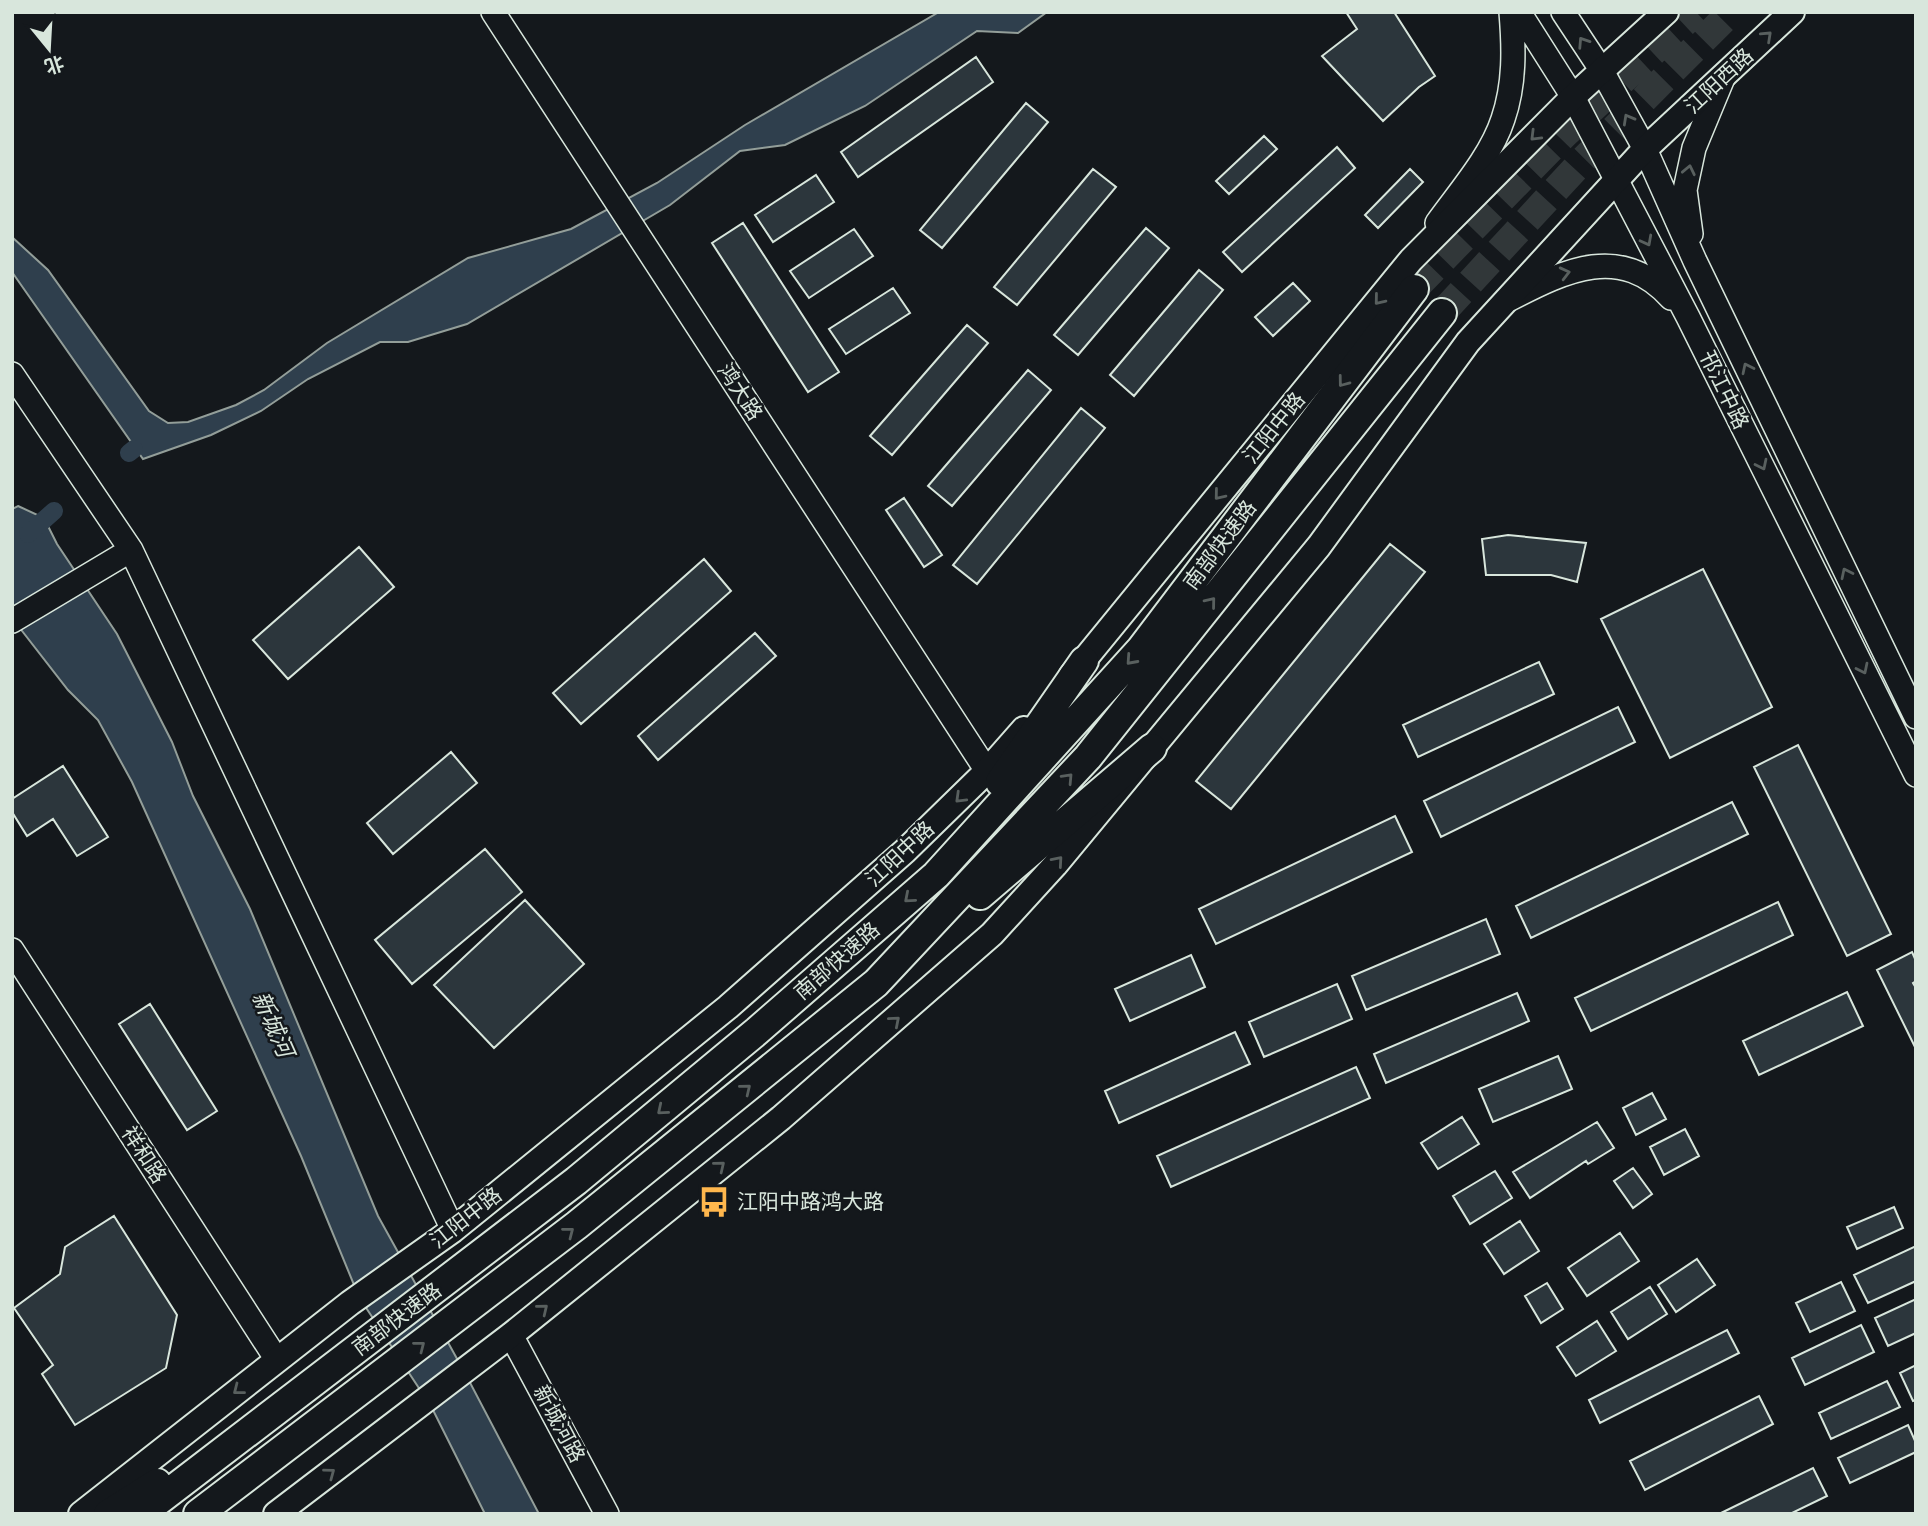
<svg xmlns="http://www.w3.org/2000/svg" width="1928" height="1526" font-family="Commissioner,'Noto Sans SC',sans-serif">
	<rect width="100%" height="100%" fill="#14181c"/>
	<path fill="#2f3f4d" stroke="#939e99" stroke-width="2" d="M939,12h108l-29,21 -41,-2 -112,75 -80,39 -45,6 -70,54 -203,119 -59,18h-28l-72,37 -47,32 -50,24 -68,24 -131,-187v-35l36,33 101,141 19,12 20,-1 48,-17 28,-15 63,-47 141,-85 103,-29 86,-46 88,-58z
		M18,506l26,12 13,26 60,90 55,108 21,54 57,113 128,307 88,159 73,139h-54l-53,-106 -73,-111 -58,-141 -169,-374 -34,-62 -30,-30 -56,-72v-109z"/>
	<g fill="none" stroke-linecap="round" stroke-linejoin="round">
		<path stroke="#2f3f4d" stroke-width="18" d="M129,453l5,-4
			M28,534l26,-23"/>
	</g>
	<path fill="#2c363c" stroke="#d8e6dc" stroke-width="2" d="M1346,12h48l41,64 -16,11 -36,34 -61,-65 35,-27z
		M976,57l17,25 -135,95 -17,-25z
		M1026,103l22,19 -106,126 -22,-18z
		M1264,136l13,13 -48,45 -13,-13z
		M1337,147l18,21 -113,104 -19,-20z
		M1093,169l23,18 -99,118 -23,-18z
		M1410,169l13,13 -45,46 -13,-13z
		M816,175l18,27 -61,40 -18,-27z
		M743,223l96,149 -31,20 -96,-149z
		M1146,228l23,20 -91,107 -24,-20z
		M854,229l19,27 -64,42 -19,-27z
		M1199,270l24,20 -89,106 -24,-21z
		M1293,283l17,18 -37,35 -18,-19z
		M893,288l17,25 -64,41 -17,-25z
		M967,325l21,18 -96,112 -22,-19z
		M1028,370l23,20 -99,116 -24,-20z
		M1081,408l24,20 -128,156 -24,-19z
		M904,498l38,57 -18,12 -38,-57z
		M1508,535l78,8 -9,39 -26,-7h-65l-4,-36z
		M1390,544l35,28 -194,237 -35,-28z
		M359,547l35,40 -106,92 -35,-39z
		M704,559l27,32 -150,133 -28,-31z
		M1703,569l69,138 -102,51 -69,-139z
		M755,633l21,23 -118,104 -20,-24z
		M1539,662l15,32 -136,63 -15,-32z
		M1618,707l17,35 -194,95 -17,-36z
		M1798,745l93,189 -44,22 -93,-189z
		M451,752l26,31 -84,71 -26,-31z
		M63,766l45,71 -31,19 -24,-37 -26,17 -15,-24v-13z
		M1732,802l16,32 -217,104 -15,-32z
		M1395,816l17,36 -196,92 -17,-35z
		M485,849l37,43 -110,92 -37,-44z
		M525,900l59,64 -90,84 -60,-63z
		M1778,902l15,33 -202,96 -16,-33z
		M1486,919l14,35 -134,56 -14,-34z
		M1912,952l4,9v20l-3,2 3,5v61l-39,-79z
		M1191,955l14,32 -75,34 -15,-32z
		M1337,984l15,35 -88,38 -15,-35z
		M1847,992l16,34 -104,49 -16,-34z
		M1517,993l12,28 -143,62 -12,-29z
		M150,1004l67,107 -30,19 -68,-106z
		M1235,1032l15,32 -131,59 -14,-32z
		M1558,1056l14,33 -79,33 -14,-33z
		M1356,1067l14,31 -199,89 -14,-31z
		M1652,1093l14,26 -30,16 -13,-27z
		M1462,1117l17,27 -41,25 -17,-26z
		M1597,1122l17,26 -26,16 -2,-3 -56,37 -17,-26z
		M1685,1129l14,27 -35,19 -14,-28z
		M1633,1168l19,26 -19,14 -19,-27z
		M1495,1171l17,27 -42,26 -17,-28z
		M1894,1207l9,21 -46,21 -10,-22z
		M114,1216l63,99 -11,53 -91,57 -33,-51 11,-9 -39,-57 46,-34 5,-27z
		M1520,1221l19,30 -35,23 -20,-30z
		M1620,1233l19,28 -52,35 -19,-28z
		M1916,1246v35l-48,22 -14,-28z
		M1697,1259l18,26 -39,27 -18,-27z
		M1841,1282l14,29 -45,21 -14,-29z
		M1547,1283l16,26 -22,14 -16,-27z
		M1650,1287l17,27 -39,25 -17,-27z
		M1916,1299v34l-28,13 -13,-28z
		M1597,1321l19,30 -40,25 -19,-29z
		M1861,1325l13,27 -69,33 -13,-27z
		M1727,1330l12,23 -139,70 -11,-23z
		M1916,1365v35l-3,1 -13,-28z
		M1887,1381l13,26 -69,32 -12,-26z
		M1759,1396l14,28 -128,66 -15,-29z
		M1908,1425l8,18v9l-66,31 -12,-25z
		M1813,1468l14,28 -37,18h-71z"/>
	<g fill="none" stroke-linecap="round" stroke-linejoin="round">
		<path stroke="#313739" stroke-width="28" stroke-dasharray="28 14" stroke-linecap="butt" d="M1414,289l151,-155 131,-122
			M1442,313l142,-154 147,-147"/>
		<defs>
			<path id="secondary" d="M493,12l494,759
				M1519,12l54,85 115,220 228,458
				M1563,12l39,59 43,78 50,112 221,456
				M1437,223c23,-32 54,-67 66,-104 12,-35 11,-71 8,-107
				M1691,234l-6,-44 9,-42 29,-70
				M1510,299c56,-29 111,-56 161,-1
				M12,374l119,176 322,680
				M12,621l119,-71
				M12,950l265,410
				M511,1335l96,179"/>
			<path id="primary" d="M1071,676l340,-416 162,-163 93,-85
				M81,1514l269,-211 103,-73 275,-223 177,-156 82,-80 37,-42
				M276,1514l235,-179 270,-217 211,-184 63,-69 264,-319 149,-204 177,-193 147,-137"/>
			<path id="highway" d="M1000,782l84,-121
				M980,895l172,-147
				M108,1514l49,-31
				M141,1514l435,-333 181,-150 179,-156 205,-226 273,-360
				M198,1514l379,-289 299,-242 212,-226 354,-444"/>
		</defs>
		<use href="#secondary" stroke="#d8e6dc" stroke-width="26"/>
		<use href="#primary" stroke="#d8e6dc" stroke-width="28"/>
		<use href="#highway" stroke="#d8e6dc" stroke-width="32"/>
		<use href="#secondary" stroke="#14181c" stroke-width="23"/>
		<use href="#primary" stroke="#14181c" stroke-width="24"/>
		<use href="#highway" stroke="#14181c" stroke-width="28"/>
	</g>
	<defs><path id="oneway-chevron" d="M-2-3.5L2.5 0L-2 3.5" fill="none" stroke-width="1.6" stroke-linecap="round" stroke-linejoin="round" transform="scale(1.75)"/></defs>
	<g stroke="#59605f">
		<use href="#oneway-chevron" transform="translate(1767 36) rotate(-43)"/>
		<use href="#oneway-chevron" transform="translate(1583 42) rotate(-123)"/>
		<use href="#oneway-chevron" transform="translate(1628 119) rotate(-119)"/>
		<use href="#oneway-chevron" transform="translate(1535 136) rotate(135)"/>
		<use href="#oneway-chevron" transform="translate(1689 170) rotate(-78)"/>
		<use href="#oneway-chevron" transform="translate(1647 241) rotate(62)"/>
		<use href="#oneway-chevron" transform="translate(1565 273) rotate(-14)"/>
		<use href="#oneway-chevron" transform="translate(1379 300) rotate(129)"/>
		<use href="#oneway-chevron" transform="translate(1747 368) rotate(-116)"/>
		<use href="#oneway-chevron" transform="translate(1343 382) rotate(127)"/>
		<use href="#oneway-chevron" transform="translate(1762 465) rotate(64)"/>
		<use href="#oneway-chevron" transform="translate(1219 495) rotate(129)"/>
		<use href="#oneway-chevron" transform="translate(1846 573) rotate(-116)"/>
		<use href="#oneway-chevron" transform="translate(1211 602) rotate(-51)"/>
		<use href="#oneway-chevron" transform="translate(1131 660) rotate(132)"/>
		<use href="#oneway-chevron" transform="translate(1863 669) rotate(64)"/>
		<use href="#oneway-chevron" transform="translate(1068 778) rotate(-47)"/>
		<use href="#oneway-chevron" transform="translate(960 798) rotate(136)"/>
		<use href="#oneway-chevron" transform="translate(1058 861) rotate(-49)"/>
		<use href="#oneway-chevron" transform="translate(909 898) rotate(139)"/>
		<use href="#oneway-chevron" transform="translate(895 1021) rotate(-41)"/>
		<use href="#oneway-chevron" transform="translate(746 1089) rotate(-39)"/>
		<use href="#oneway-chevron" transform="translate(662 1110) rotate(140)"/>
		<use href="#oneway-chevron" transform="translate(720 1166) rotate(-39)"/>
		<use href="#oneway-chevron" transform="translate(569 1232) rotate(-38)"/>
		<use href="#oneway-chevron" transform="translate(543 1309) rotate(-39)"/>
		<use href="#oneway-chevron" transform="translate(420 1346) rotate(-38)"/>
		<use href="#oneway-chevron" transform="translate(238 1390) rotate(142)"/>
		<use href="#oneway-chevron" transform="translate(330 1473) rotate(-37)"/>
	</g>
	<defs>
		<symbol id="bus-bare" viewBox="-9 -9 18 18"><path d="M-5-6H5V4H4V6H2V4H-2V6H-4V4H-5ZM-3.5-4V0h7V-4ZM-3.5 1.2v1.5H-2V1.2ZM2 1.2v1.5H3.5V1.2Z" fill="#ffb74d" stroke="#14181c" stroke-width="2.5" paint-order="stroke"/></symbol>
	</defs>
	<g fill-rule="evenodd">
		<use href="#bus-bare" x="692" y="1180" width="44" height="44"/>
	</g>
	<g text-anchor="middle" stroke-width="5" stroke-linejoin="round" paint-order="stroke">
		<g font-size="21" fill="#d8e6dc" stroke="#14181c">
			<text transform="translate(1719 81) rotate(-43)" y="7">江阳西路</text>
			<text transform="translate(1724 390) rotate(64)" y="7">邗江中路</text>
			<text transform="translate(740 392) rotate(57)" y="7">鸿大路</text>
			<text transform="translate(1274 428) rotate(-51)" y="7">江阳中路</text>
			<text transform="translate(1220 545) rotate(-53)" y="7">南部快速路</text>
			<text transform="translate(900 854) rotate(-43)" y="7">江阳中路</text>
			<text transform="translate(837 961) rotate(-41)" y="7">南部快速路</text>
			<text transform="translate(144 1155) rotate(57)" y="7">祥和路</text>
			<text transform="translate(466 1218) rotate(-38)" y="7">江阳中路</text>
			<text transform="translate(397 1319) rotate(-37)" y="7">南部快速路</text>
			<text transform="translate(559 1424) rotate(62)" y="7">新城河路</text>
		</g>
		<g font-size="21" fill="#d8e6dc" stroke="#14181c" text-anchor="start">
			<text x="737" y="1209">江阳中路鸿大路</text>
		</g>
		<g font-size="23" font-style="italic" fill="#d8e6dc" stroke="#14181c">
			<text transform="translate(273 1024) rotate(66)" y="8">新城河</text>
		</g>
	</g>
	<rect width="1928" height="1526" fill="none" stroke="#d8e6dc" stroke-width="28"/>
	<g transform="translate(49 49) rotate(162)" stroke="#14181c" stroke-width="5" paint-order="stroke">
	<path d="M0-5L12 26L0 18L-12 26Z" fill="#d8e6dc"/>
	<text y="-10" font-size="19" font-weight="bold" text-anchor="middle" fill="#d8e6dc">北</text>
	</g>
</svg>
